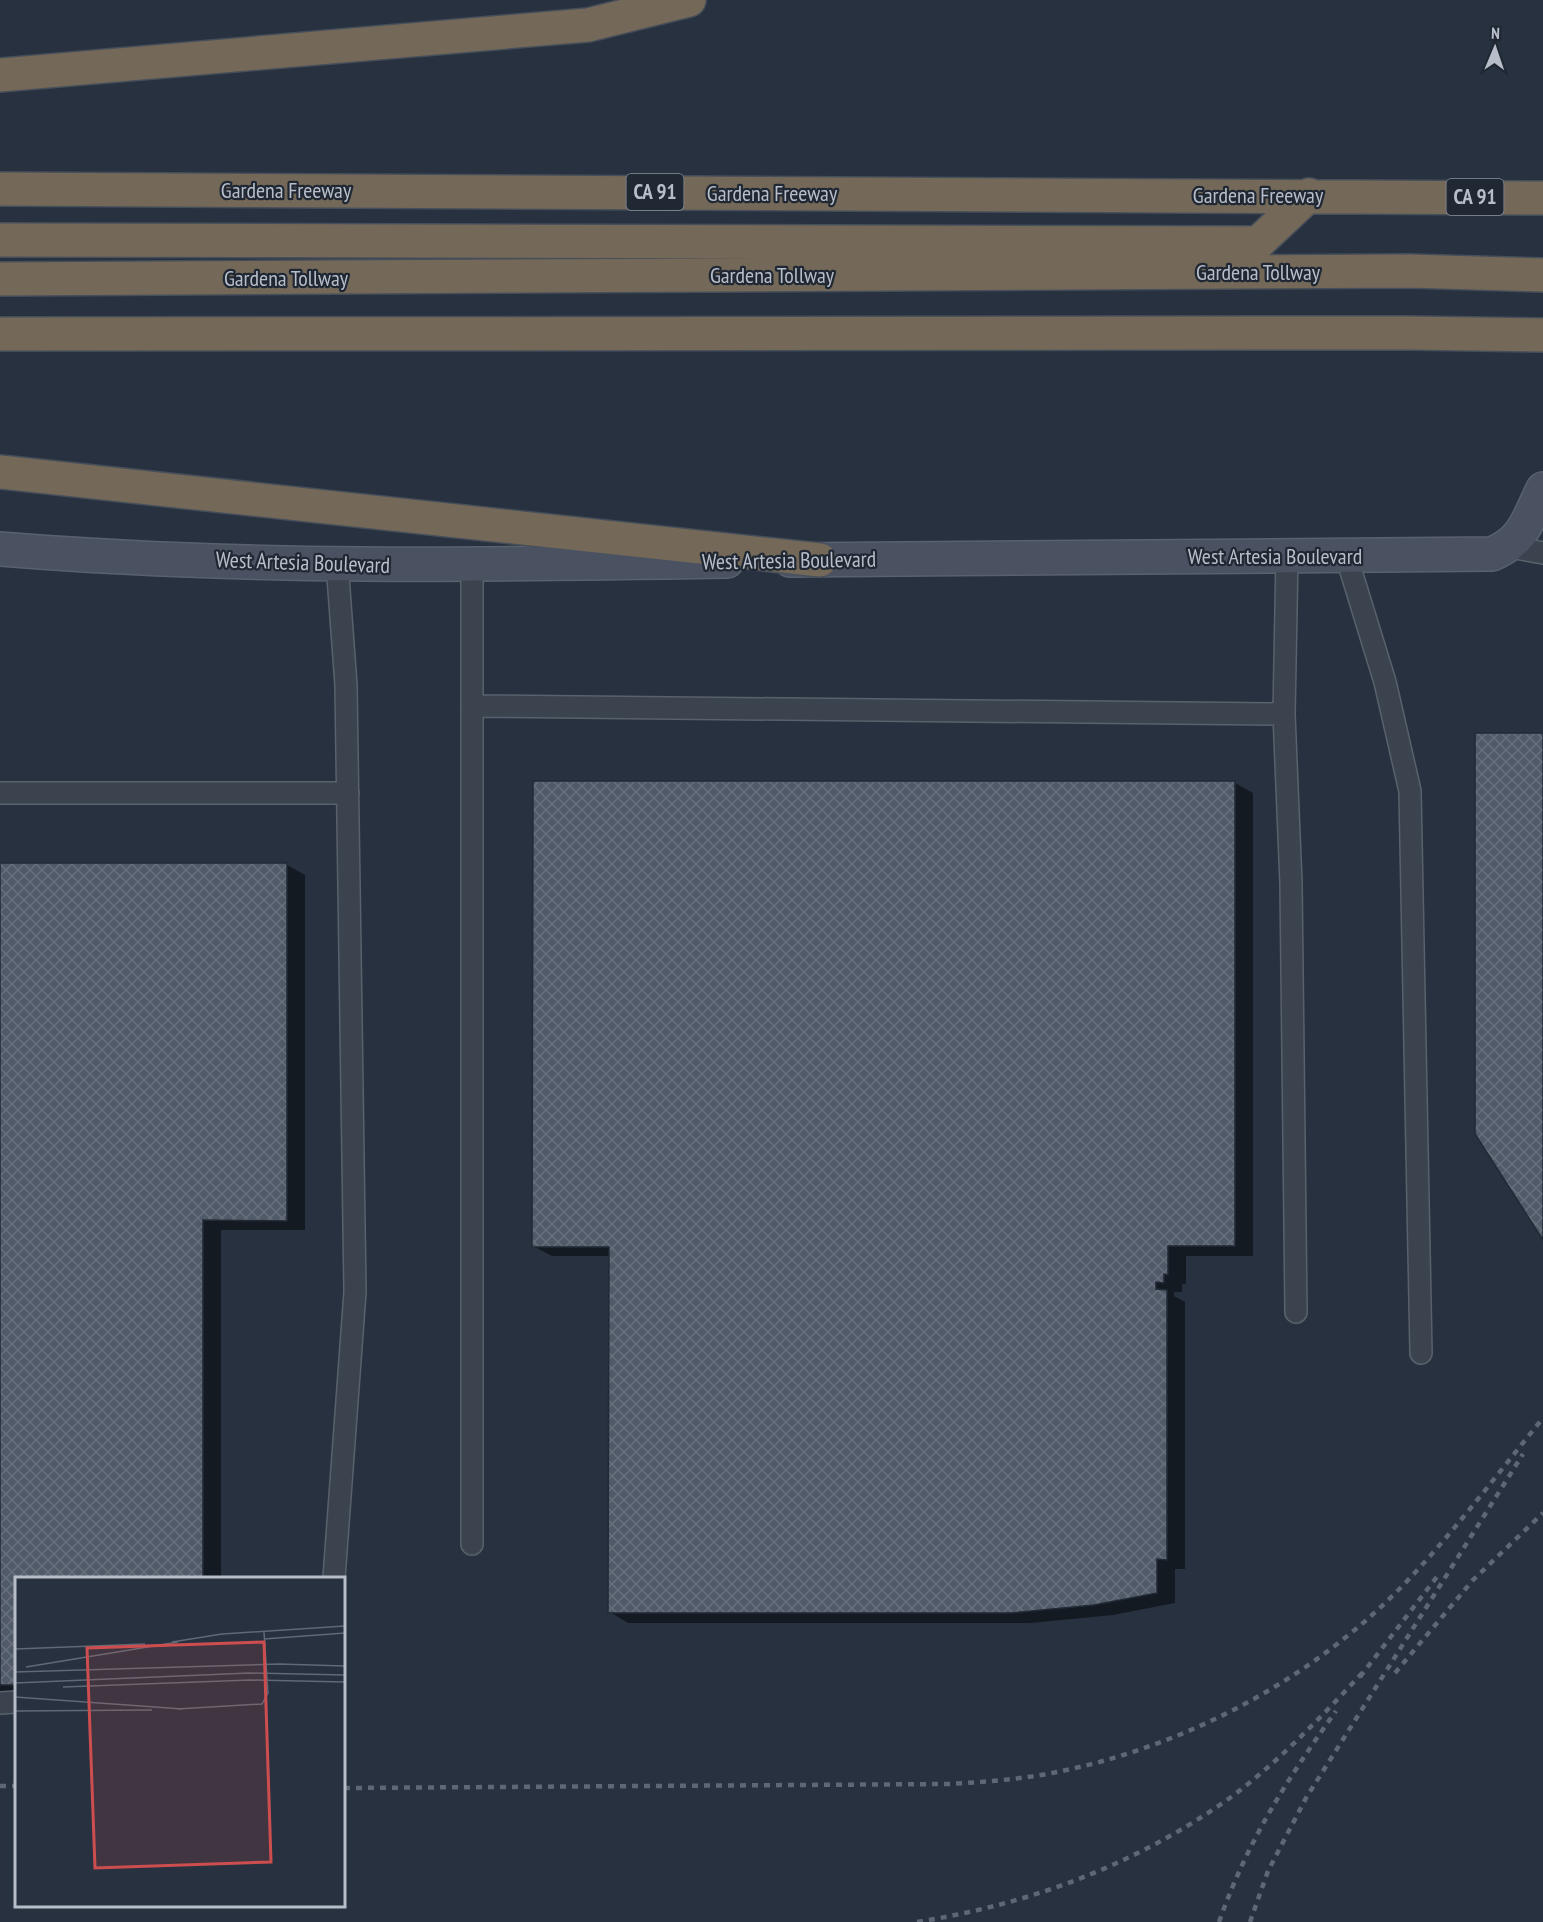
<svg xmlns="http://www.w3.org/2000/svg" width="1543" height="1922" font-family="'PT Sans Narrow',sans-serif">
	<defs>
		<pattern id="building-cross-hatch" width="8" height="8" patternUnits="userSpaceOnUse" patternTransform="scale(1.5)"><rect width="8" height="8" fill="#515a69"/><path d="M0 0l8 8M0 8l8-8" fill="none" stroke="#68707d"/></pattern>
	</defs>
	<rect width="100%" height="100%" fill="#27313f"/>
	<path fill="#0007" d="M1235,783l18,10v463h-67v28h-4v8h-8v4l11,6v267h-10v34l-62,12 -82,8h-403l-18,-11v-356h-58l-19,-10z
		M0,865h287l18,10v355h-84v348h-205v117h-16z"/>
	<path fill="url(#building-cross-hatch)" stroke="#222a36" stroke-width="1.5" d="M1475,733h68v507l-68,-106z
		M533,781h702v465h-67v29l-4,-1v9l-8,-1v7l11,1v270l-10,-1v34l-63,12 -83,8h-403l1,-366h-77z
		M0,863h287v358l-84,-1v358h-187v107h-16z"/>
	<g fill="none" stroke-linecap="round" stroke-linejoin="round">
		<defs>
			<path id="service" d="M1510,547l33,6
				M1346,555l39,127 25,109 11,562
				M472,565v979
				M472,706l812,8 7,169 5,429
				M1284,714l3,-158
				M0,793h348
				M334,1578l21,-286 -9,-607 -9,-122
				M0,1703l16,-1"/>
			<path id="secondary" d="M0,549c242,20 484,16 727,12
				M790,560l702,-6c33,-14 36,-35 51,-65"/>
			<path id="motorway" d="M0,75l588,-50 101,-25
				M0,189l1543,9
				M0,240l1258,3 51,-48
				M0,279l1409,-8 134,4
				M0,334l1409,-1 134,2
				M0,472l820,88"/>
		</defs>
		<use href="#service" stroke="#59616c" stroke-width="24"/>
		<use href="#secondary" stroke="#59616c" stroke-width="36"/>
		<use href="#motorway" stroke="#464e59" stroke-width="36"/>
		<use href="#service" stroke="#3b434f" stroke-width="21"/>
		<use href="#secondary" stroke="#4a5261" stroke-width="33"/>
		<use href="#motorway" stroke="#746959" stroke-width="33"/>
		<path stroke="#5e6775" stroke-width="4.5" stroke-dasharray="6 6" stroke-linecap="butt" d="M1395,1673l78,-93 70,-67
			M1360,1677l79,-103
			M0,1786h16
			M344,1788l606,-4c31,-2 61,-4 91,-9 137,-24 272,-94 368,-196 48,-51 90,-107 134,-161
			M917,1922c112,-18 216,-56 310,-122 51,-37 95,-84 139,-131
			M1219,1922c29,-82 67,-141 117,-211
			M1250,1922l18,-51 38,-73 217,-344"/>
	</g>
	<g text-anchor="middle" stroke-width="4.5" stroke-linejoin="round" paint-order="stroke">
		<g fill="#202834" stroke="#8a919c" stroke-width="1.5">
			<rect x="626.5" y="174" width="57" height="36" rx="4.5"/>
			<rect x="1446.5" y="179" width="57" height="36" rx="4.5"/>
		</g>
		<g font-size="21" font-weight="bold" fill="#b8bec9">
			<text x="655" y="199">CA 91</text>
			<text x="1475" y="204">CA 91</text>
		</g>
		<g font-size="22" fill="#b8bec9" stroke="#202834">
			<text x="286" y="198">Gardena Freeway</text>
			<text x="772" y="201">Gardena Freeway</text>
			<text x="1258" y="203">Gardena Freeway</text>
			<text x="1258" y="280">Gardena Tollway</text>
			<text x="772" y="283">Gardena Tollway</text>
			<text x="286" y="286">Gardena Tollway</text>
			<text x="1275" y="564">West Artesia Boulevard</text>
			<text transform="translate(789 560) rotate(-1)" y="8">West Artesia Boulevard</text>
			<text transform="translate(303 562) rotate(2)" y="8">West Artesia Boulevard</text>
		</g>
	</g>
	<g transform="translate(15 1577)">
		<rect width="330" height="330" fill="#27313f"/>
		<path fill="none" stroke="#616976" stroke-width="1.5" d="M249,62l81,-6M157,65l50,-8 123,-8M0,72l130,-5M11,90l152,-25M0,95l264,-8 66,2M0,106l234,-10 96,2M48,110l187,-7 95,2M0,120l168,12M162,132l85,-5 6,-11 -4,-61M0,134l137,-1"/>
		<path fill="#ce4e50" fill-opacity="0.15" stroke="#ce4e50" stroke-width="3" d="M249,65l7,220 -176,6 -8,-220z"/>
		<rect width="330" height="330" fill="none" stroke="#b8bec9" stroke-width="3"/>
	</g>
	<g transform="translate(1495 48) rotate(2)" stroke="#202834" stroke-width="4.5" paint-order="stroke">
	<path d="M0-4.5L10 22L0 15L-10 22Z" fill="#b8bec9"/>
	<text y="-9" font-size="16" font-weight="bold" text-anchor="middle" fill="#b8bec9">N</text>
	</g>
</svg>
